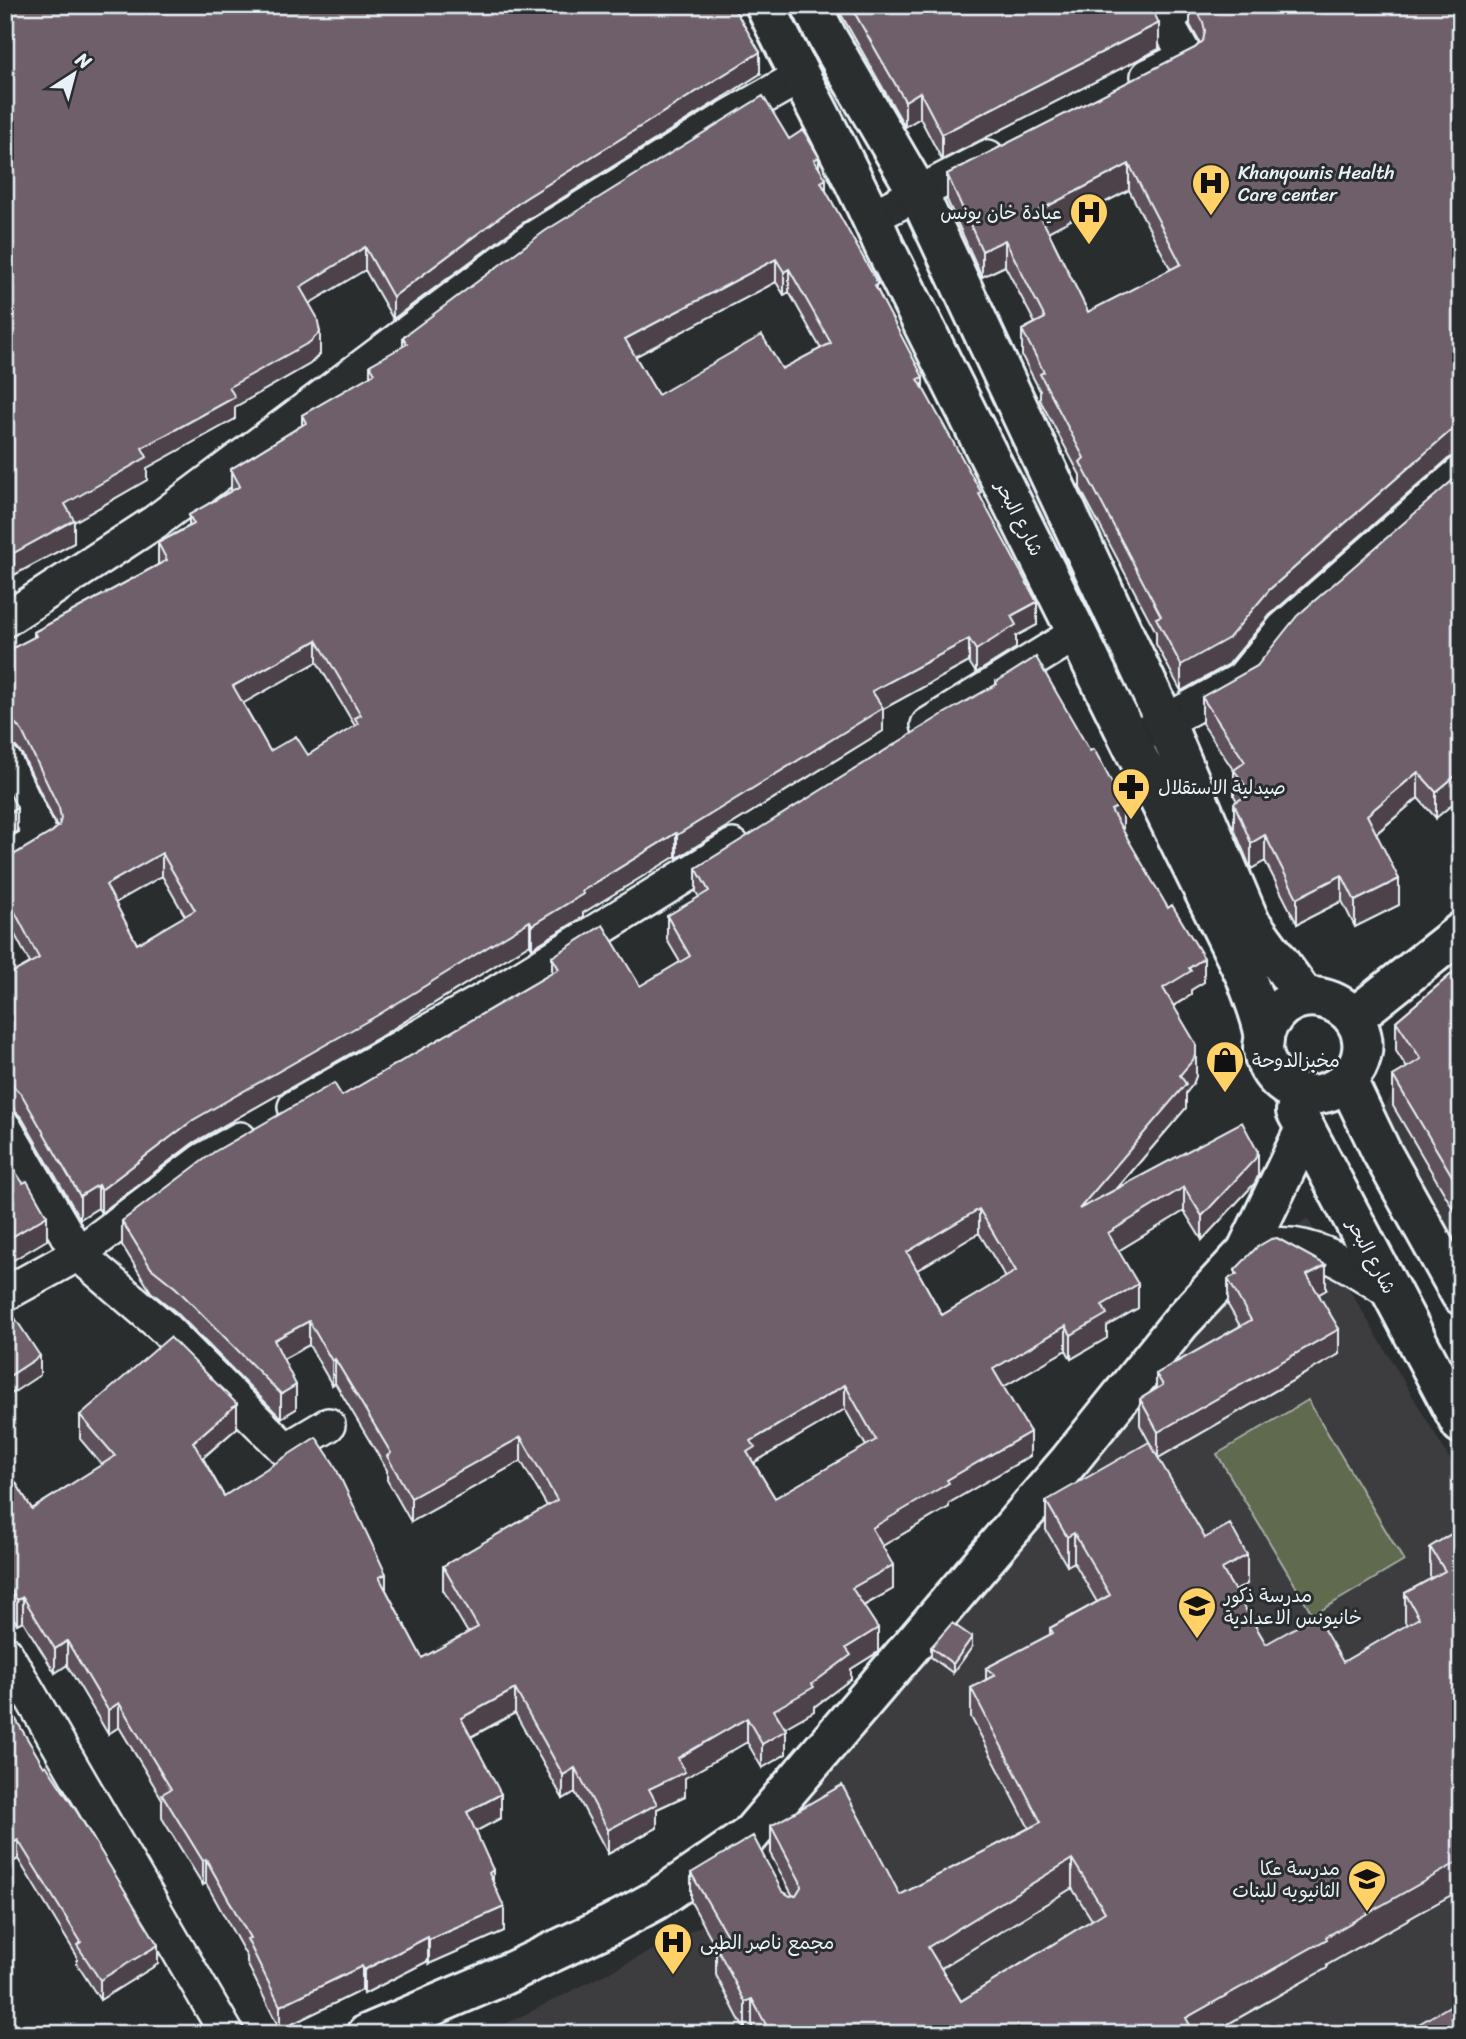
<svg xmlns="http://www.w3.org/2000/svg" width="1466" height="2039" font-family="Sriracha,'Playpen Sans Arabic',sans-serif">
	<rect width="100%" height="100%" fill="#2a2d2e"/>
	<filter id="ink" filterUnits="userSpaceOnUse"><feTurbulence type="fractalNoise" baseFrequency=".0143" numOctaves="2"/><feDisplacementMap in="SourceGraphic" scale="14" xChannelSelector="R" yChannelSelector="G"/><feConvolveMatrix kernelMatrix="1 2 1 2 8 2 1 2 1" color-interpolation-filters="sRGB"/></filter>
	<g filter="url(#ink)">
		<path fill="#3e3c40" d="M1461,1046v203l-78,-140 17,-28z
			M1307,1218l154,260v556h-596l-104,-192 454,-534z
			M715,1919l60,115h-289z"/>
		<path fill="#616a50" stroke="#a4aea4" stroke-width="2" d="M1308,1400l96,161 -91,54 -96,-161z"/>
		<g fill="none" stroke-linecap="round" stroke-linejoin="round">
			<defs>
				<path id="street" d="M1148,76l38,-19 -20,-36 17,-16
					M872,217l116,-60
					M5,620l150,-98 379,-284 198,-123 67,-38
					M928,725l149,-92
					M1129,742l113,-63 41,-50 178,-156
					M5,762l37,77 -37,21
					M295,1107l203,-115 235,-146
					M5,1128l73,126 84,72 124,124 42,-25
					M1246,1252c8,-2 17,-7 26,-7 44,-5 85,25 120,48
					M5,1294l73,-40 125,-94 37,-21
					M5,1652l222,382"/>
				<path id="secondary" d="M765,5c38,81 84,159 119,241l193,387 169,344c6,18 15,38 18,56 1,5 -1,11 -1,16 2,27 29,49 56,45 15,-2 30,-13 38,-27 29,-59 -66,-105 -93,-33
					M811,5l16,32 91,156 247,529 85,200 55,75
					M1353,1018l108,-86
					M1347,1080l34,71 80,144
					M1296,1111l165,313
					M367,2034l124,-53 121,-57 44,-24 93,-64 321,-376 110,-137 66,-71 59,-123"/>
			</defs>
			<use href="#street" stroke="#e8f1f8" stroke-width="38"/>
			<use href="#secondary" stroke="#e8f1f8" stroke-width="44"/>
			<use href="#street" stroke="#2a2d2e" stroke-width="33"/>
			<use href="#secondary" stroke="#2a2d2e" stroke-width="38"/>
		</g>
		<path fill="#5f515b" stroke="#e8f1f8" stroke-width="2" fill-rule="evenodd" d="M5,5l755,69 -236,148 -131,97 -28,-49 -56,33 11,51 -10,10 -75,43v12l-88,49v12l-73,42v21l-60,32 -9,-4z
			M838,5h319l-5,5 7,39 -217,111 -22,-42 -15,9 -67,-118z
			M1190,5h271v449h-4l-9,5 -178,156 -41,49 -48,27 -25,-47v-12l-76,-144v-13l-40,-75v-9l-18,-35v-26l13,-7 -30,-57 -23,11 -35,-77v-26l248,-126 5,-5 -10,-18zM1129,190l42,80 -83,42 -40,-81z
			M789,139l30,28 7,24 52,100 45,97 58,110 56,127 -21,11v12l-40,25 -7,-11 -86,47v22l-206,127 -1,-2 -93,57v4l-51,31 -2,-4 -152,94 -185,105 -92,70 -3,-5 -18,11 -58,-101 -7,-7 -10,-17v-117l25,-14 -25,-47v-59l10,-3 37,-22 5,-5 -35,-73 -6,-7 -11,-4v-91l29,-14v-6l124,-67v-22l31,-17v-11l42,-24v-22l71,-44v-10l68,-39v-11l33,-18v-10zM776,282l8,13 5,-3 32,57 -39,20 -124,26 -23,-39zM317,662l38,64 -47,29 -38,-4 -27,-48zM162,876l23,40 -48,28 -22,-41z
			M1461,473l-25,345 -18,-20 -42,36 23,71 -44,22 -13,-26 -45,23 -32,-63 -14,8 -17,-40v-26l3,-2 -3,-5v-25l-32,-48v-26l55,-31z
			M996,682l127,146 -1,1 82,153 -13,8v5l-17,11 22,70 -3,8 -7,9v15l-69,81 141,-13 -3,7 -53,57 -18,-29 -66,40 20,57 -31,18v12l-36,21 -5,-9 -63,37 27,69 -81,47v4l-67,39 11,43 -29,17 14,46 -27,17v10l-37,28v4l-30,17 2,26 -24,14 -15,-26 -62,36v18l-28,13v19l-49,26 -33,-62 -12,7 -48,-86 -44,24 30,81 -25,13 17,51 11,49 -75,33 -1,-3 -64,33 -2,-4 -82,40 -33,-67v-6l-41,-74 -3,2 -41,-67v-19l-43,-72 -11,7 -41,-69 -12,8 -32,-52 -6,3 -12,-19v-140l27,44 70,-44 -22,-26v-24l157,13 -34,30 21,38 162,94 36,68 46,-25 -25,-43v-24l104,-60 -26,-45 -110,61 -24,-42v-10l-52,-87 -3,2 -23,-40 -26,14 13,50 -15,9 -105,-106 -25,-20 -29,-47v-24l220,-125 210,-123v-16l88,29 40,-24 -13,-22v-24l32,-19 -3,-5v-24l300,-183zM979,1233l27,45 -64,37 -25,-45zM845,1409l21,37 -91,52 -20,-33v-3z
			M1461,966v256l-68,-116v-30l14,-8 -11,-17v-30z
			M1235,1270l91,20 -7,4 20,60 -181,104 -18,-33v-26l16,-10v-15l84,-48 -12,-21v-26l7,-4z
			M1046,1501l159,37 42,46 -12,7 31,53 77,18 64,-37 -2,-3v-29l27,-15 -2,-2v-29l31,-19 -1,362 -133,75v3l-117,66h-455l-3,-6 -7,3 -29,-56v-28l-25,-45v-29l91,18 8,5h3l-22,-41v-29l129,69 129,-67 -58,-111v-29l15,-8v-12l64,-33v-7l47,-26 -23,-40 -7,4 -21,-36zM1072,1888l20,32 -131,81 -20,-33z
			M931,1647h41l-19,26 -22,-16z
			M5,1701l153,263 -58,36 -23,-36v-8l-59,-97 -13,7z"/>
		<path fill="#4d424a" stroke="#e8f1f8" stroke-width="2" d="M1159,23v26l-217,111v-26z
			M760,52v22l-236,148 -131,97v-22l131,-98z
			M920,92v26l-15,9v-26z
			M819,157v23l-5,-20z
			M1129,164v26l-91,47v-26z
			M826,179v23l-5,-20z
			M1005,240v26l-23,11v-26z
			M365,247v23l-65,39v-22z
			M776,259v23l-151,80v-23z
			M789,269v23l-5,3v-23z
			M320,332v22l-10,10 -75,43v12l-88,49v12l-73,42v21l-60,32v-22l51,-49 77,-56 87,-61z
			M923,377v23l-5,-21z
			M1457,428v26l-9,5 -178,156 -41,49 -48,27v-26l89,-76 178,-156z
			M1037,602v23l-21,11v12l-40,25v-23l35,-34z
			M969,639v23l-86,47v22l-206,127v-23l195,-144z
			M317,640v22l-84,47v-23z
			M1461,771v26l-25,21v-26z
			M1418,772v26l-51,43v-26z
			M1123,804v24l-12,6v-24z
			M17,808v23l-12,7v-23z
			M676,833v23l-93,57v4l-51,31v-23l50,-34z
			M1265,835v26l-14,8v-26z
			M162,853v23l-56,32v-23z
			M1342,875v26l-45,23v-26z
			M1399,879v26l-44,22v-26z
			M530,921v23l-152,94 -185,105 -92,70v-23l92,-70z
			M1204,958v24l-13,8v5l-28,17v-24l26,-20z
			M1196,1052v24l-3,8 -7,9v15l-107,125v-24z
			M1258,1152v24l-3,7 -53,57v-24z
			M98,1185v23l-18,11v-23z
			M1184,1187v24l-76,46v-24z
			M979,1209v24l-72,43v-24z
			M47,1216v24l-42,25v-24z
			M1326,1265v25l-19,11v-26z
			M1138,1284v24l-31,18v12l-36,21v-24l31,-30z
			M309,1321v24l-35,19v-24z
			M1066,1326v24l-73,43v-24z
			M1339,1329v25l-181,104v-26z
			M40,1356v19l-35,23v-19z
			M335,1359v24l-3,2v-24z
			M296,1385v24l-15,9v-24z
			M845,1385v24l-90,53v9l-8,-19 4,-11z
			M237,1404v24l-44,38v-24z
			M1030,1432v24l-81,47v4l-77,45v-24l75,-48z
			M521,1437v24l-110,61v-24z
			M1074,1533v29l-7,4v-29z
			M1247,1555v29l-25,14v-29z
			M893,1565v24l-41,23v-24z
			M386,1574v24l-7,-21z
			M23,1597v24l-6,3v-24z
			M878,1628v24l-27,17v10l-37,28v4l-40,23v-24l38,-26 34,-36z
			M972,1637v10l-19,26v-9z
			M67,1641v24l-12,8v-24z
			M515,1689v24l-54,29v-24z
			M119,1703v24l-11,7v-24z
			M747,1718v24l-62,36v18l-28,13v19l-49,26v-24l70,-72z
			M786,1730v24l-24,14v-24z
			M575,1768v24l-12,7v-24z
			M501,1794v24l-34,18v-24z
			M18,1840v19l-13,7v-19z
			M1461,1856l-1,34 -133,75v3l-117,66h-24v-16z
			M206,1859v24l-3,2v-24z
			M1072,1859v29l-144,88v-29z
			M493,1870v24l-4,-21z
			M504,1907v24l-75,33v-24z
			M428,1937v24l-64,33v-24z
			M158,1945v19l-58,36v-20z
			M362,1966v24l-82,40v-24z
			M752,1999v29l-7,3v-29z"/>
		<path fill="#6e5e6a" stroke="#e8f1f8" stroke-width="2" fill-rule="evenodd" d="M5,5h727l28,47 -236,147 -131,98 -28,-50 -65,40 17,30 3,15 -10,10 -81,45 6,10 -93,51 5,9 -82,47 9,16 -60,33 -9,-4z
			M850,5h300l9,18 -217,111 -22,-42 -15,9z
			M1194,5h267v423h-4l-9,5 -178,156 -41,49 -48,27 -25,-47 5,-2 -81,-154 4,-4 -44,-84 4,-2 -22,-42 23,-12 -40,-78 -23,11 -35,-77 248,-126 8,-7 2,-10 -2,-9zM1129,164l52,100 -93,48 -50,-101z
			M763,96l26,43 14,-9 16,27 -5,3 12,19 -5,3 57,102 -3,2 48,91 -5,2 63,113 -2,2 58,108 -26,14 5,9 -40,25 -7,-11 -97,52 11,17 -206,127 -1,-2 -94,58 1,3 -51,31 -2,-4 -152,94 -185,105 -92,70 -3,-5 -18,11 -58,-101 -7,-7 -10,-17v-94l34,-19 -34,-65v-36l10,-3 37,-22 7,-6 2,-8 -2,-10 -37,-77 -6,-7 -11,-4v-44l6,-3 -6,-11v-10l31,-16 -2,-4 133,-72 -9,-17 36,-19 -5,-9 51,-29 -9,-17 75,-46 -4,-8 73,-42 -5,-8 37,-21 -4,-7 142,-106zM776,259l8,13 5,-3 42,74 -49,26 -20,-34 -104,60 -33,-56zM317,640l44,75 -6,3 3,6 -50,31 -12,-19 -26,15 -37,-65zM162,853l33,57 -58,34 -31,-59z
			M1461,473v298l-25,21 -18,-20 -51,43 32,64 -44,22 -13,-26 -45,23 -32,-63 -14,8 -17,-40 17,-10 -17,-23 11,-8 -43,-65 55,-31 40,-50z
			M1036,657l54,94 4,-2 29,55 -12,6 57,98 4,-3 32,53 -15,10 2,3 -28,17 33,56v8l-3,8 -13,15 6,9 -107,125 163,-87 16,30 -3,7 -53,57 -18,-29 -76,46 30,51 -36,21 5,9 -36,21 -5,-9 -73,43 37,63 -83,48 2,3 -77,45 21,37 -41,23 26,40 -32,20 5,7 -39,29 2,3 -40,23 12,20 -24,14 -15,-26 -69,40 7,14 -36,17 8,15 -49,26 -33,-62 -12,7 -48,-86 -54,29 40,76 -34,18 26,58 -4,3 15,34 -75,33 -1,-3 -64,33 -2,-4 -82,40 -33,-67 3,-1 -44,-79 -3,2 -41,-67 9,-5 -52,-86 -11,7 -41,-69 -12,8 -32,-52 -6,3 -12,-19v-116l27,44 83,-53 -35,-41 90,-78 67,67 -44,38 31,54 92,-59 18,27 52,110 -7,3 43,81 56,-31 -35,-61 114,-66 -36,-63 -110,61 -24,-42 4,-3 -56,-94 -3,2 -23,-40 -35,19 22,45 -15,9 -105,-106 -25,-20 -29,-47 92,-69 120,-69 8,13 217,-127 -7,-12 51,-32 37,61 50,-30 -23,-40 42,-25 -13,-23 249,-155 52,-29 -1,-2zM979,1209l37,62 -74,44 -35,-63zM845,1385l31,55 -101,58 -28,-46 8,-5 -4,-6z
			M5,784l12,24 -12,7z
			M1461,966v225l-68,-115 28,-17 -25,-38z
			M5,1156l18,27 4,-2 20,35 -42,25z
			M1277,1238l49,27 -19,10 32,54 -181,103 -18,-33 23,-14 -7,-11 95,-54 -23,-41 9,-5 -2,-4 22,-23 14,-8z
			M13,1315l27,41 -35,23v-59z
			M1149,1442l56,96 25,-14 17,31 -25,14 44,75 50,-28 27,46 76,-44 -14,-25 40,-22 -15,-24 31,-19v328l-3,2 2,3 -134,76 1,2 -141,79 9,16h-424l-19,-35 -7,3 -29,-56 13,-7 -38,-66 62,-37 29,55 8,5 6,-1 5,-8 -1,-6 -29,-55 71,-41 58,110 141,-73 -70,-134 24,-13 -9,-7 67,-35 -3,-5 60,-33 -36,-62 -7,4 -21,-36zM1072,1859l33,53 -144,89 -33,-54z
			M952,1623l20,14 -19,27 -22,-17z
			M5,1701l39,66 2,-2 31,47 81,133 -58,35 -23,-35 4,-3 -63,-102 -13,7z
			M1461,1993v41h-48l-3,-5 45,-26 -3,-5z"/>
	</g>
	<defs>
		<symbol id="hospital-pin" viewBox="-11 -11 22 30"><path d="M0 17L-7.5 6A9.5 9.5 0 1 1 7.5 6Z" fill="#ffd166" stroke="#2a2d2e"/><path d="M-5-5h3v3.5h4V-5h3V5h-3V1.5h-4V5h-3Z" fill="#111"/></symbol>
		<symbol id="pharmacy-pin" viewBox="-11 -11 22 30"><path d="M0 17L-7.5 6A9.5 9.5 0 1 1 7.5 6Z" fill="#ffd166" stroke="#2a2d2e"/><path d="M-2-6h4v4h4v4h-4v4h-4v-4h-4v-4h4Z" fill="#111"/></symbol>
		<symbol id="shop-pin" viewBox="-11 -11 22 30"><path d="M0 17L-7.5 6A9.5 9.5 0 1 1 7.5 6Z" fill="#ffd166" stroke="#2a2d2e"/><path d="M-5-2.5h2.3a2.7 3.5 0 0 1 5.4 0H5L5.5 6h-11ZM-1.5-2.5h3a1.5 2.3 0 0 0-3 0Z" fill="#111"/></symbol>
		<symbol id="school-pin" viewBox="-11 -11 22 30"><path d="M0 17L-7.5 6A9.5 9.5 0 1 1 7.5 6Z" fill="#ffd166" stroke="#2a2d2e"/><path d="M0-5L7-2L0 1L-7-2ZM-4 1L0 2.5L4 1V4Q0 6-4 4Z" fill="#111"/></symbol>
	</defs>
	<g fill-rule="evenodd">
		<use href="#hospital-pin" x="1189" y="161" width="44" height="60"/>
		<use href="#hospital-pin" x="1067" y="190" width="44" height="60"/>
		<use href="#pharmacy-pin" x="1109" y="765" width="44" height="60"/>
		<use href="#shop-pin" x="1203" y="1038" width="44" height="60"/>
		<use href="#school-pin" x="1175" y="1584" width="44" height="60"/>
		<use href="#school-pin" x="1345" y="1857" width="44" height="60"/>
		<use href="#hospital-pin" x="651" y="1920" width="44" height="60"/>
	</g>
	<g text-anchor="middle" stroke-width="6" stroke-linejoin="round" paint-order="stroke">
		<g font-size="19" fill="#e8f1f8" stroke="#2a2d2e" text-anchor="start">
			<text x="1238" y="179">Khanyounis Health<tspan x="1238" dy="22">Care center</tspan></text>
			<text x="1062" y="219" text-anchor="end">عيادة خان يونس</text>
			<text x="1158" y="794">صيدلية الاستقلال</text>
			<text x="1252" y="1067">مخبزالدوحة</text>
			<text x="1224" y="1602">مدرسة ذكور<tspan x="1224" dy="22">خانيونس الاعدادية</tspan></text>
			<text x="1340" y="1875" text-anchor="end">مدرسة عكا<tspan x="1340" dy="22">الثانيويه للبنات</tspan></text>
			<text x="700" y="1949">مجمع ناصر الطبى</text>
		</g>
		<g font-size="19" fill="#e8f1f8" stroke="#2a2d2e">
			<text transform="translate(1020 518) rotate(63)" y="7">شارع البحر</text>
			<text transform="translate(1372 1256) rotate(62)" y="7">شارع البحر</text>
		</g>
	</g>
	<rect width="1466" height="2039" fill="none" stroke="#2a2d2e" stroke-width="28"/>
	<rect x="14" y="14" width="1438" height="2011" fill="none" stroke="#e8f1f8" stroke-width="2.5" filter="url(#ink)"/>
	<g transform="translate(74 74) rotate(36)" stroke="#2a2d2e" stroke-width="5" paint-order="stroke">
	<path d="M0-5L12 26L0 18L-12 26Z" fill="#e8f1f8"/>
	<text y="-10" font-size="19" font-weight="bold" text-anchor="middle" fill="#e8f1f8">N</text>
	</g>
</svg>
